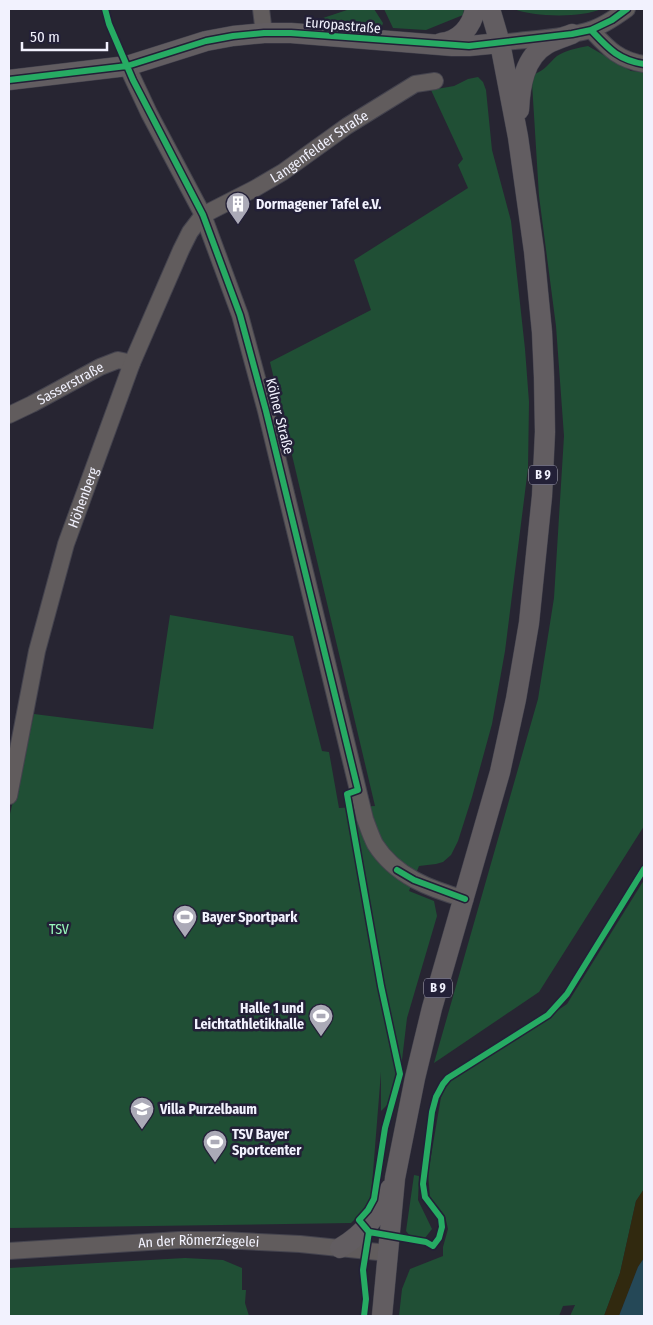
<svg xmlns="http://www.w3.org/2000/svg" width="653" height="1325" font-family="'Fira Sans Condensed',sans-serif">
	<rect width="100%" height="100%" fill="#272532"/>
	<path fill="#204f35" d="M350,9h24l9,14 -1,3 -65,-6z
		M384,9h80l-1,6 -37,15 -33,-2z
		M514,9h87c-19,9 -68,8 -87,0z
		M588,46l43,25 13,1v754l-105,166 -105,71 104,-364 16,-101 10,-162 -8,-110 -17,-130 -7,-113 3,-9c10,-4 14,-11 22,-18 9,-6 21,-8 31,-10z
		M478,77l5,5 3,8 6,60 19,71 14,128 4,53 -1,66 -23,183 -13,73 -20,73 -14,44 -7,14 -8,7 -7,2 -17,2 -10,25 25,10 3,15 -30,102 -5,42 -15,45 -6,6v-39l-10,125 -9,15 -11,11 -342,5v-410l25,-104 119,15 17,-114 123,21 29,115 7,1 10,56 36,-2 -105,-444 101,-52 -17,-50 114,-72 -10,-23 5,-6 -32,-69 23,-4 14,-7z
		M644,880v309l-8,12 -16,72 -16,43h-34l5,-11 -12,1 -4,10h-160l3,-27 8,-20 33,-13v-9l5,-18 -3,-13 -15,-19 -2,-23 13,-77 8,-17 38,-22 80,-54z
		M414,1175l5,1 -1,24 14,29 -7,9 -15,-2 -4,-5z
		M185,1258l38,2 19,8v22h4l-1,13 4,13h-240v-48z"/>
	<path fill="#31290f" d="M644,1189v69l-6,9 -19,49h-15l16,-43 16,-72z"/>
	<path fill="#254857" d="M644,1258v58h-25l19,-49z"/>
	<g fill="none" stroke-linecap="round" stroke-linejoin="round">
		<defs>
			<g id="minor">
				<path d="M261,9l3,24"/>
				<path d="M591,30c17,18 27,30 53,34"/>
				<path d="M500,43c27,-4 65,-5 90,-13 13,-4 26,-13 37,-21"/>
				<path d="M127,66l22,47 54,102 37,100 26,96 99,408c3,8 6,17 10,25 20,32 55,45 90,55"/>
				<path id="s1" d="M9,415l23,-11 68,-37 18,-7 14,3"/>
				<path id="s2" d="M9,796l28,-145 29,-107 66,-181 49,-113 9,-18 13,-17 51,-26 29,-17 64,-46 68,-42 20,-3"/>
				<path id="s3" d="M9,1251l170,-11h43l78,4 88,9"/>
			</g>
			<path id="major" d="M441,43c18,-2 31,-16 34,-34
				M9,80l118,-14 79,-25 27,-5 31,-3h27l161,13h17l31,-3
				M519,110c1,-23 5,-53 28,-66 7,-4 17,-7 25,-10
				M340,1248c27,-16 36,-32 50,-59
				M382,1316l13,-138 20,-100 17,-70 68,-236 16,-73 13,-76 13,-127 3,-64 -1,-55 -2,-45 -8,-81 -16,-114 -18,-94 -10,-34"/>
		</defs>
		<use href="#minor" stroke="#44434e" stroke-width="18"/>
		<use href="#major" stroke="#44434e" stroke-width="21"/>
		<use href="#minor" stroke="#615c5d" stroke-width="16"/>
		<use href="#major" stroke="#625d61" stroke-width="20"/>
		<defs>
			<path id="cycleway" d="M105,9l4,15 24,56 70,135 37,100 26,96 92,379 -11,4 34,192 19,88 -15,54 -11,71 -6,11 -9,10 10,12 57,10 7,4 6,-8 3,-11 -1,-9 -16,-21 -2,-13 9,-72 4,-15 7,-13 5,-6 100,-63 19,-21 77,-125
				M591,30c17,18 27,30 53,34
				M9,80l118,-14 79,-25 27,-5 31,-3h27l178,13 103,-12 19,-4 21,-10 15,-11
				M397,870l17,10 51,19
				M364,1316l2,-17 -3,-29 6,-38"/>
		</defs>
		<use href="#cycleway" stroke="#232037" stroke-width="9"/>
		<use href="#cycleway" stroke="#26ab63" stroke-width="6"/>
	</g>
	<defs>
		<symbol id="building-pin" viewBox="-11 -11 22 30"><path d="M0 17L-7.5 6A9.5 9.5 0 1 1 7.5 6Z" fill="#abaab7" stroke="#232037"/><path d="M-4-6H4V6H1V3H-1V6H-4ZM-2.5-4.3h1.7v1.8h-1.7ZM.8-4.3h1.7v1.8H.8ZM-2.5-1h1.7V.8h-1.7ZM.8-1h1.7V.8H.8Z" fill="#fff"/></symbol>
		<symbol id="stadium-pin" viewBox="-11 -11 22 30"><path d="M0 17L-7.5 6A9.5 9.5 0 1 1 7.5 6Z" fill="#abaab7" stroke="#232037"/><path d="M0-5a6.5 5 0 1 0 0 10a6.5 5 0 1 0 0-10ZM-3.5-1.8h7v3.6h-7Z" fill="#fff"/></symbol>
		<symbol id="school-pin" viewBox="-11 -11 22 30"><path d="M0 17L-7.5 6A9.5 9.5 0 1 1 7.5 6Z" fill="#abaab7" stroke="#232037"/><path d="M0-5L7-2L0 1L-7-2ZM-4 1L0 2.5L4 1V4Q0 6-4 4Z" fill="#fff"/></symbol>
	</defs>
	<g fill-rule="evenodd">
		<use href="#building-pin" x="224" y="190" width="28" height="38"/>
		<use href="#stadium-pin" x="171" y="903" width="28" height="38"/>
		<use href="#stadium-pin" x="307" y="1002" width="28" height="38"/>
		<use href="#school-pin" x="128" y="1095" width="28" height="38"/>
		<use href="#stadium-pin" x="201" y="1128" width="28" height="38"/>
	</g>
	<g text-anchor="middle" stroke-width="5" stroke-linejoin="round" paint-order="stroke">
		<g fill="#232037" stroke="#b4b3c2" stroke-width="1">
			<rect x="529" y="465.5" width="28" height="19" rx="4"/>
			<rect x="424" y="978.5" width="28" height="19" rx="4"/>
		</g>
		<g font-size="12" font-weight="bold" fill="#f2f2fe">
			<text x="543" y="479">B 9</text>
			<text x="438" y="992">B 9</text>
		</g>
		<g font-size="14" fill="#f2f2fe" stroke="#232037">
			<text transform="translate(343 25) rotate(5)" y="5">Europastraße</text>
			<text dy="5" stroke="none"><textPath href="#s2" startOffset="751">Langenfelder Straße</textPath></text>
			<text dy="5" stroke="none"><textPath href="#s1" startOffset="69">Sasserstraße</textPath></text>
			<text transform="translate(280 416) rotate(76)" y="5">Kölner Straße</text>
			<text dy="5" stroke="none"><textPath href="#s2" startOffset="308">Höhenberg</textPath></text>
			<text dy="5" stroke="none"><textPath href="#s3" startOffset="190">An der Römerziegelei</textPath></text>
		</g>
		<g font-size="14" font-weight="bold" fill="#f2f2fe" stroke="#232037" text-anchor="start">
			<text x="256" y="209">Dormagener Tafel e.V.</text>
			<text x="202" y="922">Bayer Sportpark</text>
			<text x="304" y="1013" text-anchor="end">Halle 1 und<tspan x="304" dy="16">Leichtathletikhalle</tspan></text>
			<text x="160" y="1114">Villa Purzelbaum</text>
			<text x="232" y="1139">TSV Bayer<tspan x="232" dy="16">Sportcenter</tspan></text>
		</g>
		<g font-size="14" fill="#99fabc" stroke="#232037">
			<text x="59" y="934">TSV</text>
		</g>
	</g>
	<rect width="653" height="1325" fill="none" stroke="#f2f2fe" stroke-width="20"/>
	<path d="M22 42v8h85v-8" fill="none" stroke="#f2f2fe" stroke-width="2.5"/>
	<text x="30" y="42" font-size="15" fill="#f2f2fe" stroke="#232037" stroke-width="4" paint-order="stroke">50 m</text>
</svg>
